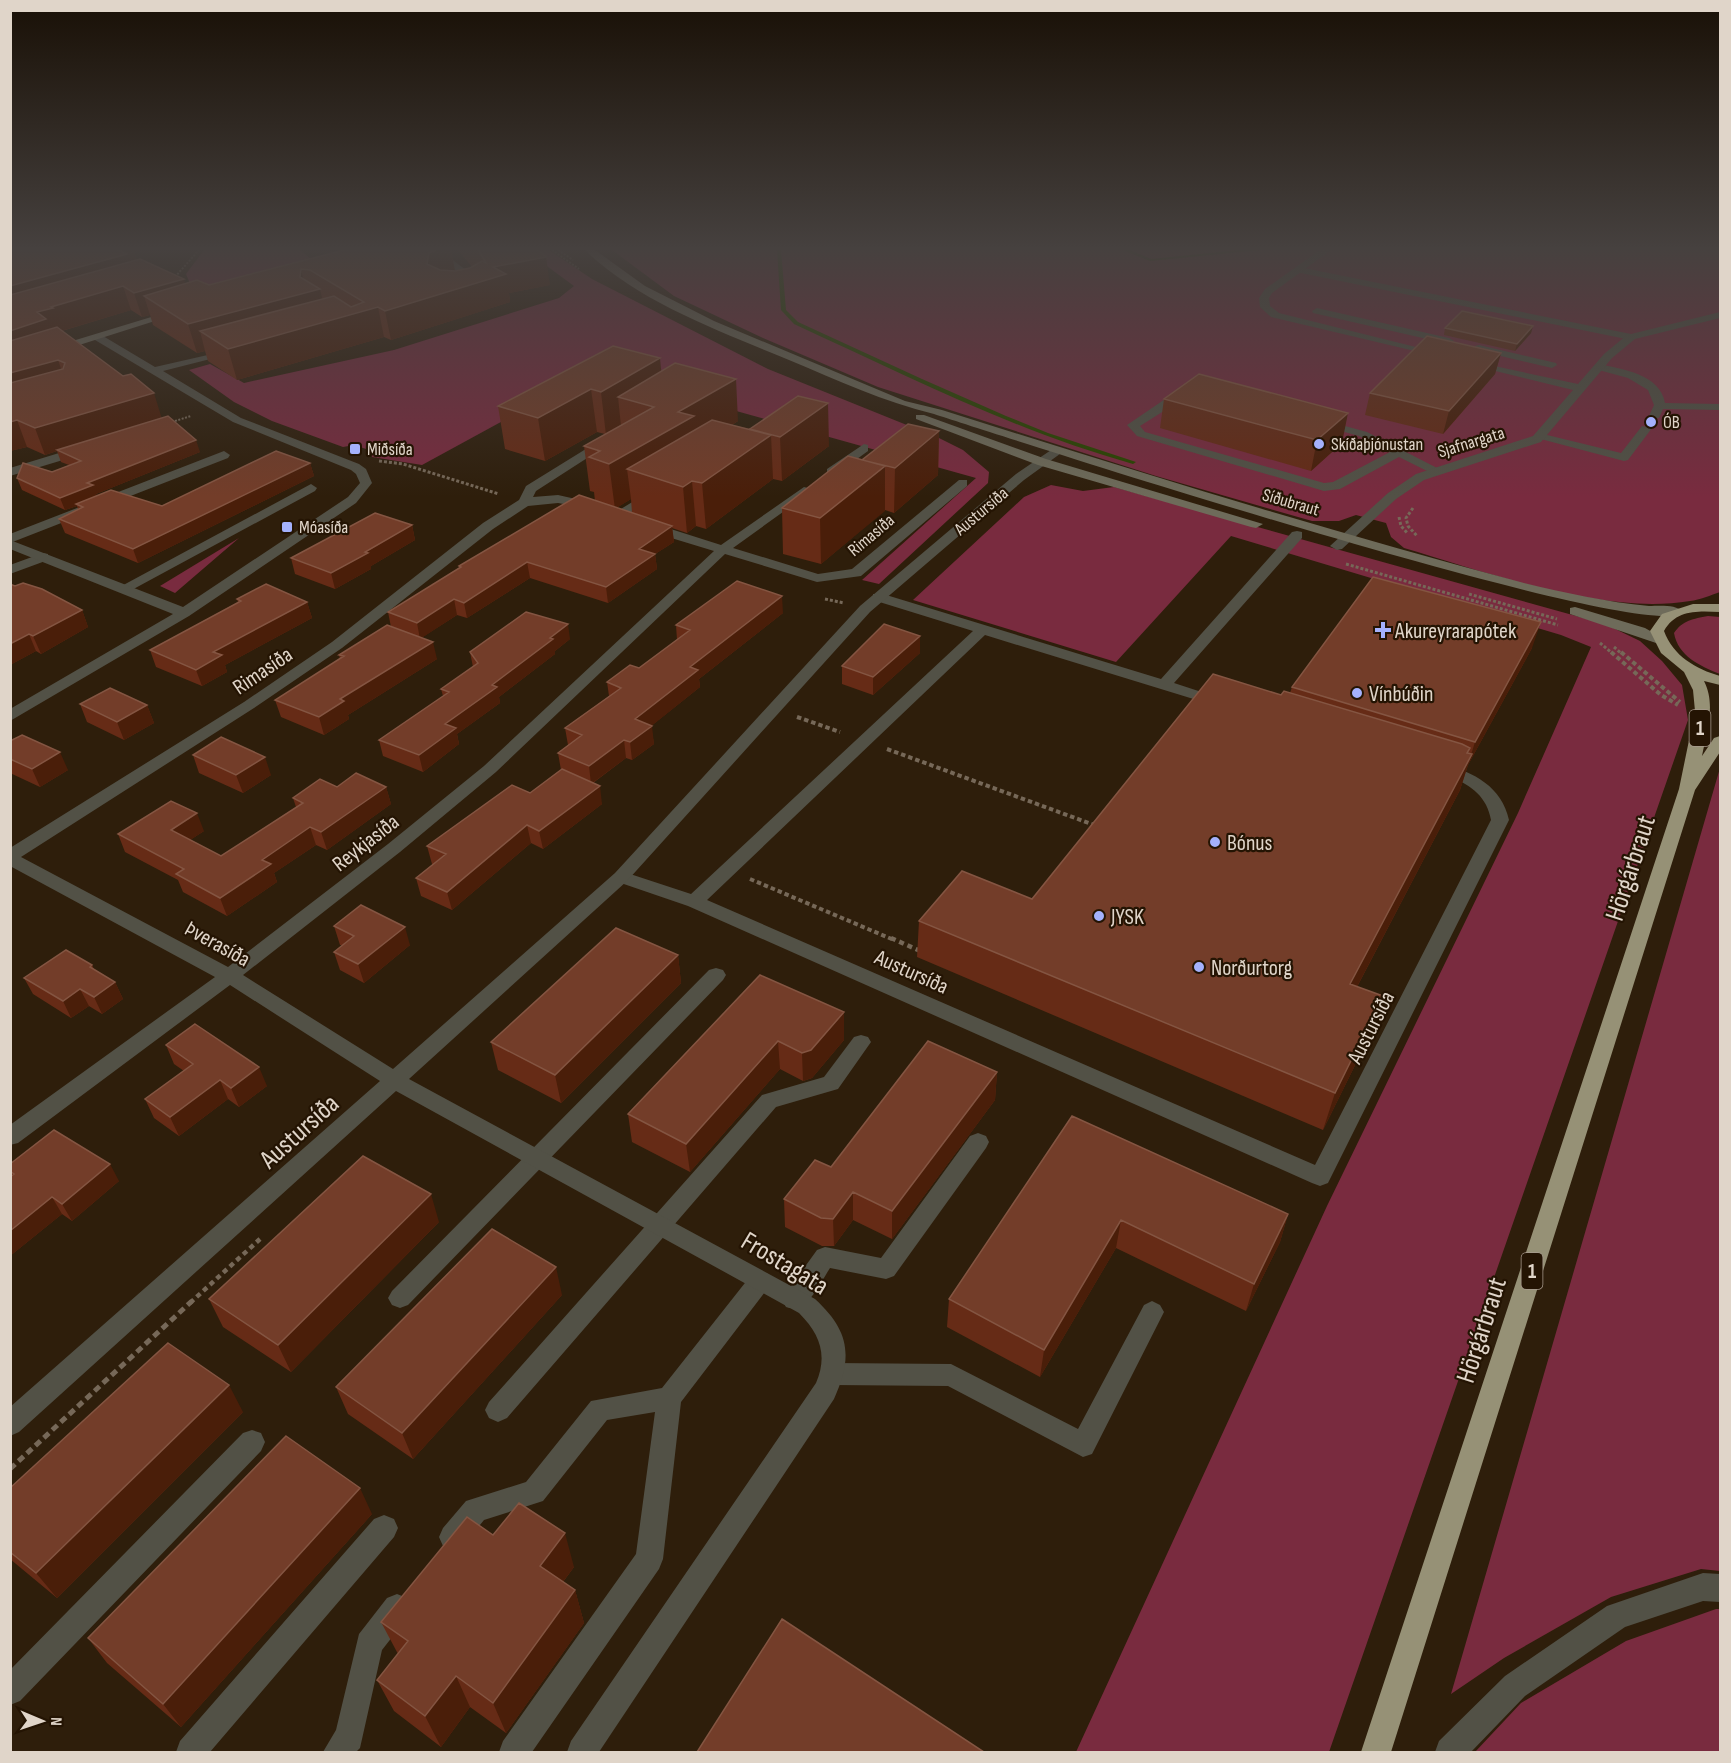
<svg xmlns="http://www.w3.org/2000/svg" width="1731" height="1763" font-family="'Sofia Sans Condensed',sans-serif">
	<rect width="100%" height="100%" fill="#2e1e0b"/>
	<path fill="#792b3f" d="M204,250h96l17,14 -112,27 -14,-5 -5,-12z
		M525,250h24l43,29 176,90 171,69 24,12 26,22 -1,11 -109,101 -17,-4 114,-102 -365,-102 -22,-2 -167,91 -50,-8v-6l-18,-6 -11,2 -71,-26 -38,-19 -45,-32 21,-6 34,19 150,-33 165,-52 15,-12z
		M612,250h1108v342c-9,3 -20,8 -30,9 -85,15 -204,-29 -286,-53l-13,-11 -5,-14 -30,-8 -17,6h-27l-156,-45 -278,-89 -115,-49 -89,-42z
		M1051,485l32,6 31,-4 491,137 35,17 22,20 20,24 6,35 -359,1032h-253l251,-546 191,-393 73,-166 -30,-12 -330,-99 -115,126 -203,-62 111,-103z
		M239,538l-64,55 -15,-7z
		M1708,616l12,1v57c-20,-8 -42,-18 -46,-41 9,-13 19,-14 34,-17z
		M1720,768v803l-19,-2 -90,28 -107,61 -53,36z
		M1716,1609h4v143h-245l46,-49 105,-62z"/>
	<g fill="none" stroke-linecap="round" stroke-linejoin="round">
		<path fill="#2a4500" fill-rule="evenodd" d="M777,250h4l5,60 12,12 124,57 84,37 42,17 88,29 -3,2c-118,-33 -228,-89 -339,-140l-13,-14z
			M1123,250h7l21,9 88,-9h21l-110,11z"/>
		<path stroke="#766858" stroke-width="2" stroke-dasharray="2 1.5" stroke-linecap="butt" d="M552,250l27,19
			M558,250l15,10
			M175,277l24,-27
			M175,421l16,-5"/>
		<path stroke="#766858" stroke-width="3" stroke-dasharray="3 2" stroke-linecap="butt" d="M379,461l24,3 96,30
			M1413,508l-7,10 2,8 9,10
			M1399,517l2,9 7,8
			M1346,564l212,61
			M1469,594l88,25
			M825,599l19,4
			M1600,643l13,11
			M1614,647l8,7"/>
		<path stroke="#766858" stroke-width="4" stroke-dasharray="4.5 3" stroke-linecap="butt" d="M1611,652l50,43 17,10
			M1621,652l59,50
			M797,717l43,15
			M887,749l210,77
			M750,879l144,61"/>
		<path stroke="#766858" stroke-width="4.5" stroke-dasharray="5 4" stroke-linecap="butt" d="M891,938l27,12 1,-2
			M190,1303l70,-64"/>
		<path stroke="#766858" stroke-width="5" stroke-dasharray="7 4.5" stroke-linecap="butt" d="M10,1469l182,-168"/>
		<path fill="#525146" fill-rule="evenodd" d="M1299,267l332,67 5,3 -5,3 -335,-68v-4z
			M1317,308l132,30 5,3 -5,3 -136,-31 -1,-2z
			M1479,345l77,18 1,2 -5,3 -77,-18v-4z
			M1599,364c23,5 61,10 66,39l55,1v6l-57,-1 -4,9h-8l-2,-2 5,-11 -6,-15 -20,-12 -33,-9 -1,-2z
			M1182,392l4,1v4l-46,29 5,6 179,51 9,-1 57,-30 -31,-16 -40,-11 -2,-2 6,-3 44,12 76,39 -10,3 -34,-17 -59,32 -16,2 -187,-55 -10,-11 47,-32z
			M1642,426l10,2 -24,32 -4,1 -91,-24 6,-4 82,20z
			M82,446l6,4 -2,3 -76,23v-8z
			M224,451l6,4 -2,3 -218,85v-9z
			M311,484l6,4 -2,3 -187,101 -5,1 -7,-4z
			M1297,531l5,1v6l-128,145 49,16 3,3 -3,3h-10l-228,-70 -278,265 608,265 176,-345c-4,-23 -19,-34 -40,-43 -6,-2 -12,-3 -16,-8l8,-5c31,8 59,23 66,56l-181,363 -8,3 -8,-3 -624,-277 -73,-25 -3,-4 9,-6 70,23 282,-263 -100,-31v-6h10l278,85 131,-147z
			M43,553l5,1v6l-38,14v-9z
			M716,968l7,2 3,5 -3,5 -315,325 -8,3 -8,-3 -4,-7 4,-7 317,-321z
			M861,1035l7,2 3,5 -33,47 -62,18 -269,311 -9,4 -9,-4 -4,-8 4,-8 273,-307 62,-18 30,-40z
			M978,1133l8,3 3,6 -3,6 -92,128 -8,3 -56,-11c-10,15 -23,47 -44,39l-4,-7 4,-7 31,-43 8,-3 56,11 89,-122z
			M760,1271l8,3 4,7 -4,7 -87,114 -18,157 -4,10 -127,183h-33l4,-11 133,-187 19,-142 -48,8 -64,81 -59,19 -21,26 -10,4 -10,-4 -4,-9 4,-9 23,-27 60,-19 65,-81 71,-13 90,-114z
			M1152,1301l8,4 4,7 -72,142 -9,3 -135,-71 -115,-1 -9,-3 -3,-8 3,-8 9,-3 118,1 127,65 66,-124z
			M252,1430l9,3 4,9 -4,9 -241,250 -10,4v-35l233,-237z
			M384,1515l10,4 4,9 -4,9 -184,215h-34l4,-11 194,-222z
			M1703,1573l17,1v28l-17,-1 -78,26 -100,69 -54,56h-36l4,-11 66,-65 102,-70z
			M397,1594l10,4 4,10 -4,10 -25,32 -22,98 -4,4h-33l13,-22 23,-96 28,-36z"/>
		<path fill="#525146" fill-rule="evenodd" d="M428,250h11l46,34 -8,2z
			M1320,250h11l-59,43 -3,5 1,8 9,7 161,40v4l-169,-40 -11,-10 -1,-9 6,-9z
			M1720,312v6l-85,21 -23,19 -71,84 -117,38 -28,19 -54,50 -5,1 -7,-4 58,-53 28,-19 117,-38 40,-46 -102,-25v-4l107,23 26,-30 23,-19z
			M95,336h8l52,31 79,-18v4l-71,18 78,47 118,46 7,5 6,14 -16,20 -167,113 -179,105v-12l163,-95 -163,-65v-9l173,67 165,-110 12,-14 -4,-9 -5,-4 -118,-48 -138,-82z
			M602,439l10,3 -76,49 -3,6 25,-2 40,9v6l-40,-7 -30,3 -35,23 -151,119 -88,60 -233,149 207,110 160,-123 96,-78 230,-215 -69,-21v-6h10l66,21 83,-58 4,1v6l-75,54 85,26 34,-5 107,-89h8v6l-106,90 -44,6 -92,-28 -229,218 -96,80 -157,123 150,94 222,-196 245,-267 156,-132 38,-26 10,3 -40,29 -154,132 -243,269 -218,198 406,220c35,32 38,58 19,100l-235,353h-32l4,-11 245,-358c12,-28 4,-49 -17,-70l-403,-222 -377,341 -9,4v-29l370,-326 -150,-96 -212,158 -8,2v-20l205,-148 -205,-111v-18l234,-146 88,-60 151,-119 36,-23 7,-14z
			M864,444l4,1v6l-33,24h-8v-6z
			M652,490l6,4 -2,3 -34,21 -5,1 -6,-4z"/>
		<path fill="#6e6b5a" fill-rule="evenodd" d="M585,250h10l50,36 69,35 191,80 37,9c193,61 386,121 582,173 41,10 83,19 125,23 10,0 27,-2 34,6 -31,35 -669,-172 -749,-198 -50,-12 -97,-34 -145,-54 -67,-28 -151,-58 -204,-110z
			M171,311l9,2 -170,54v-7z
			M916,415h8l122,44 217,65 -7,4 -5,-1 -213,-62 -122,-46z
			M1575,607l70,21 21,12 -7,4 -89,-30v-6z"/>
		<path fill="#969176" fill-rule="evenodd" d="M1693,604h27v8c-21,-1 -44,-3 -56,19 9,25 32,38 56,45v9l-16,-4c12,23 3,50 -2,75l12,-18 6,-2v16l-25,38 -304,962h-30l318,-963 16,-78 -2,-21 -9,-18 -23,-19 -11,-22 12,-17z"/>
	</g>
	<path fill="#662b16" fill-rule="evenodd" d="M10,250h130l-6,2 3,8 48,24 24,1 135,-35h107l4,21 17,-4 -14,-17h80l12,35 -41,8 1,9 -119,38 -7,-3 -147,43 -29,-19 -3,-10 -8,2 -44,-28 -3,-10 -8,2 -11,-7 -69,21 138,121 -104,42 1,2 65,10 148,-43 4,13 -176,87 -73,-30 -6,-14 19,-10 -1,-3 -12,4 -43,-20 -5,-12 35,-6 17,-7 -8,-3 -4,-11 -12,4 -18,-8 -17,4z
		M1533,326l-2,7 -16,18 -71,-16 1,-7z
		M1501,353l-6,21 -52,60 -78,-19 5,-22z
		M661,371l77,50 -6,4 97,21 -47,35 -9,-2 -67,50 -10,-3 -9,7 -15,-5 2,14 -19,12 2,15 -49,34 -78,-25 -63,40 -10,-3 -36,23 16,21 -89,56 1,4 -25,16 -43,-18 -6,-17 65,-41 -1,-4 52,-28 -3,-15 71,-44v-2l136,-65 -1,-9 -4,-1 -6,-45 21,-12 -8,-2 -52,29 -40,-12 -7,-43zM631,499l1,14 -16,-5z
		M1164,399l178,44 -31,28 -151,-43z
		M939,431l-1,44 -44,38 -9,-3 -64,54 -38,-10 -1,-46 80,-48z
		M412,525l3,15 -44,26v3l-36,20 -40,-15 -4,-16z
		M10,584l72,26 6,17 -47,27 -5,-3 -26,14z
		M237,599l70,3 5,16 -87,47 2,7 -25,14 -46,-19 -6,-17 88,-48z
		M783,613l-84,66 1,8 -49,39 3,18 -22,16 -6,-2 -33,25 9,21 -59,45 -12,-6 -79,67 -31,-14 -5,-18 17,-14h-1l-5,-18 103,-53 31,-23 -3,-17 10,-8 -3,-17 44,-32 -2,-14 32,-14 38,-28 -1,-15z
		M920,636v17l-47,42 -31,-11v-18z
		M570,639l-15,12v3l-56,43 1,6 -43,31 2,10 -36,28 -40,-16 -4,-16 64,-44 -2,-7 32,-22 -3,-15z
		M1532,648l-64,117 -8,25 -103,197 26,9 -12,37 -48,97 -406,-173 2,-36 113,-22 249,-204 9,-2 2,-6z
		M80,704l67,1 7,18 -30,17 -37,-18z
		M10,741l58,29 -28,17 -30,-14z
		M193,755l78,20 -28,18 -44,-20z
		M337,787h49l5,17 -64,46 -11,-5 -42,28 3,9 -50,34 -44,-24 -5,-12 -53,-28 -7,-18 86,-3 -14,9 31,16 75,-49 -3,-9z
		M334,926l76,19 -46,38 -24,-13 -6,-18 8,-7h-2z
		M678,955l3,28 -120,120 -63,-33 -7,-28z
		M92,965l2,4 21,13 8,17 -21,15 -13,-8 -18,12 -38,-24 -9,-16z
		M760,975l84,65 -32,38 -9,3 -23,-12 -90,103 -58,-30 -4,-28z
		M166,1045l101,41 -28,21 -11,-8 -49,37 -25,-18 -9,-19 39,-28 -10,-7z
		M997,1072l-2,28 -103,139 -39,-19 -19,26h-12l-37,-19 -1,-28 47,-32z
		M1072,1116l216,98 -8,28 -34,69 -130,-63 -76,129 -93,-50 2,-28z
		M10,1164l109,17 -47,40 -10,-7 -52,42z
		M439,1222l-148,150 -68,-45 -14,-28z
		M562,1295l-149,164 -65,-45 -12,-27z
		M243,1412l-186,186 -47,-39v-71z
		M372,1514l-191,213 -74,-64 -19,-25z
		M493,1535l81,32 -11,15 12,8 9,33 -78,110 -36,-26 -29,40 -47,-36 -17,-31 21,-26 -17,-32z"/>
	<path fill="#4a1e09" d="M115,250h25l-6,2 5,14 -129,46v-26z
		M436,250h15l4,22 -21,9 -7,-17 2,-11z
		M546,257l4,28 -41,8 1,9 -119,38 -6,-29 108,-44z
		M301,269l6,24 13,-4 7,29 -127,13 5,20 -8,2 -9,-29 112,-47z
		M184,279l7,23 -47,-6 6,19 -8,2 -8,-24z
		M123,286l8,24 -70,21 -51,28v-28l27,-19 14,-5z
		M378,307l6,30 -147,43 -9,-31z
		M1533,326l-2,7 -16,18 2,-7z
		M1501,353l-6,21 -52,60 6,-23z
		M660,358l4,42 -46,-3 3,29 -15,9 -5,-43z
		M58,360l9,26 -57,15v-28z
		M736,379l2,42 -41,25 -70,23 4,30 -16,10 -6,-45 69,-52z
		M591,389l6,43 -52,29 -7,-43z
		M154,393l8,26 -105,31v1l-12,4 -10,-27z
		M828,403l1,43 -47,35 -2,-44z
		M1348,413l-6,30 -31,28 6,-31z
		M17,420l10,27 -17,4v-29z
		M939,431l-1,44 -44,38 1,-45z
		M771,435l2,44 -67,50 -4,-46z
		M196,440l4,12 -104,42 1,4 -21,6 1,2 -12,4 -5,-12 27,-15z
		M310,463l4,13 -176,87 -5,-14z
		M885,466v45l-64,53 -1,-46z
		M692,481l4,45 -9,7 -4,-46z
		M412,525l3,15 -44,26v3l-36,20 -4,-16z
		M672,526l2,16 -19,12 2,15 -49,34 -2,-16 33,-38z
		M527,562l3,16 -63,40 -3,-15z
		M782,596l1,17 -84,66 1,8 -61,49 13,-10 2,18 -22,16 -2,-18 5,-23 55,-52z
		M454,599l3,16 -37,24 -3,-16z
		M307,602l5,16 -87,47 2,7 -25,14 -6,-16 17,-18z
		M82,610l6,17 -47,27 -8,-18z
		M1541,622l-9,26 -64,117 -8,25 -121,231 11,-37 117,-231 3,-5 -9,26 9,-16 5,-16z
		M568,624l2,15 -15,12v3l-56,43 1,6 -43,31 2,10 -36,28 -4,-17 26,-31 47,-39z
		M29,634l7,17 -26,14v-21z
		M920,636v17l-47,42v-18z
		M433,642l4,17 -89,56 1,4 -25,16 -5,-18 21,-18z
		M147,705l7,18 -30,17 -7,-18z
		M624,740l2,18 -35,26 -2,-18z
		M60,752l8,18 -28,17 -8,-18z
		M265,757l6,18 -28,18 -7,-18z
		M600,786l2,18 -59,45 -4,-18z
		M386,787l5,17 -64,46 -6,-18z
		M197,813l7,18 -26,17 -7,-18z
		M527,825l4,18 -79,67 -5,-18z
		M310,827l6,18 -42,28 3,9 -50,34 -7,-18 42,-38z
		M405,927l5,18 -46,38 -6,-19z
		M678,955l3,28 -120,120 -6,-28z
		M115,982l8,17 -21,15 -8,-17z
		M80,989l9,17 -18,12 -8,-17z
		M1383,996l-12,37 -48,97 12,-37z
		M844,1012v28l-32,38 -9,3 -1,-28z
		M778,1041l2,28 -90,103 -4,-28z
		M259,1067l8,19 -28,21 -8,-19z
		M997,1072l-2,28 -103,139v-28z
		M220,1080l8,19 -49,37 -9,-19z
		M110,1164l9,17 -47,40 -10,-17z
		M853,1192v28l-19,26 -1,-27z
		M431,1194l8,28 -148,150 -13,-27z
		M52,1197l10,17 -52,42v-25z
		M1288,1214l-8,28 -34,69 8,-27z
		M1121,1220l-5,28 -76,129 4,-27z
		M556,1267l6,28 -149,164 -11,-26z
		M229,1385l14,27 -186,186 -21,-25z
		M360,1488l12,26 -191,213 -18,-23z
		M565,1533l9,34 -24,32 -10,-33z
		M575,1590l9,33 -78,110 -13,-30z
		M456,1676l14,31 -29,40 -16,-31z"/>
	<path fill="#733d29" stroke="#845542" stroke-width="1.5" d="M10,250h112l-2,1 7,3 -117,32z
		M344,250h92l-7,3 -2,11 13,6 15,1 15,-3 12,-7 4,2 -8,-13h60l8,7 -53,10 13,7 -121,37 -7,-4 -150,42 -28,-18 134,-35 17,11 13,-5 -54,-32 -9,-1 -1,8 20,12 -132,35 -44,-28 53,-16 12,5z
		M140,259l44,20 -50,14 -11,-7 -72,21 2,1 -16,4 9,7 -36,12v-36z
		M1462,311l71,15 -16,18 -72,-16z
		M57,327l66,49 8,-2 23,19 -119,35 -18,-8 -7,2v-39l53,-14 2,-6 -7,-3 -48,13v-32z
		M1427,336l74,17 -52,58 -79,-18z
		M613,346l47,12 -59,34 -10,-3 -53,29 -40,-12z
		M675,363l61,16 -58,33 16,4 -85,48 -20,-7 11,-6 -16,-5 70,-39 -36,-10z
		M1199,374l149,39 -31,27 -153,-41z
		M798,396l30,7 -48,34 -30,-8z
		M168,416l28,24 -109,43 6,2 -33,13 -43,-20 6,-15 29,9 29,-11 -24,-11z
		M712,420l59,15 -69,48 -10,-2 -9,6 -56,-18z
		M908,424l31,7 -44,37 -33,-8z
		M276,451l34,12 -177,86 -74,-30 24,-12 -7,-3 35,-14 51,16z
		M848,456l37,10 -65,52 -38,-10z
		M579,495l93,31 -33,23 16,5 -49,33 -79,-25 -63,41 -10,-4 -37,24 -29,-11 73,-45 -2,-1z
		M375,513l37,12 -47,27 3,1 -37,20 -40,-15z
		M1373,577l168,45 -66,120 -183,-55z
		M737,581l45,15 -92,71 8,3 -63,49 17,7 -22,16 -6,-2 -35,26 -31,-13 24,-18 -17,-7 56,-40 -14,-6 23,-17 9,3 51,-38 -14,-5z
		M23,583l19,6 40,21 -49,26 -4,-2 -19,10v-60l5,2z
		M266,584l41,18 -94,50 9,3 -26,15 -46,-20 91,-49 -4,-2z
		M526,612l42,12 -18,14 3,1 -61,46 5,2 -52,37 11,4 -37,27 -40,-15 70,-48 -8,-3 37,-26 -8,-11z
		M884,624l36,12 -47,41 -31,-11z
		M387,625l46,17 -93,57 4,2 -25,16 -44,-17 69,-44 -5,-1z
		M1213,674l68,21 3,-4 178,53 8,4 -3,5 5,1 -122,230 33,12 -48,97 -416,-172 43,-50 70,28z
		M110,688l37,17 -30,17 -37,-18z
		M22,735l38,17 -28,17 -22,-10v-18z
		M221,737l44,20 -29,18 -43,-20z
		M562,769l38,17 -61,45 -12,-6 -80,67 -31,-14 30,-24 -19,-8 85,-61 18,8z
		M356,773l30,14 -65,45 -11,-5 -48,33 9,4 -51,34 -44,-24 8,-5 -66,-35 53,-33 26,12 -26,17 50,26 82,-53 -10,-5 27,-19 17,8z
		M361,905l44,22 -47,37 -24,-12 20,-16 -20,-10z
		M616,928l62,27 -123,120 -64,-33z
		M66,950l26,15 -2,2 25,15 -21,15 -14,-8 -17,12 -39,-23z
		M760,975l84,37 -33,38 -9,3 -24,-12 -92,103 -58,-30z
		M195,1024l64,43 -28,21 -11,-8 -50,37 -25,-18 48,-35 -27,-19z
		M928,1041l69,31 -105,139 -39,-19 -20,27 -12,-1 -37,-19 31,-39 16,7z
		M1072,1116l216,98 -34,70 -133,-64 -77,130 -95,-51z
		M54,1130l56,34 -48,40 -10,-7 -42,34v-54l4,-3 -4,-3v-7z
		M363,1156l68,38 -153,151 -69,-46z
		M492,1229l64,38 -154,166 -66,-46z
		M168,1343l61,42 -193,188 -26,-21v-64z
		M286,1436l74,52 -197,216 -75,-66z
		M519,1503l46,30 -25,33 35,24 -82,113 -37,-27 -31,40 -48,-36 31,-39 -27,-19 86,-105 26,18z
		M782,1619l202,133h-287z"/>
	<linearGradient id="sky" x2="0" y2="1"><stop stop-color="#191006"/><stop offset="0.5" stop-color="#46413f"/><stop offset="1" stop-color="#46413f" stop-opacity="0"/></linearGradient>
	<rect width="1731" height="497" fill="url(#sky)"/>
	<g fill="#a4b1fc" stroke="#241403" stroke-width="2">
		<circle cx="1651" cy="422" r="6"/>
		<circle cx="1319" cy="444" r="6"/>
		<rect x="349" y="443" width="12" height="12" rx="3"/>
		<rect x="281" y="521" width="12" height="12" rx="3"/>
		<path d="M1380 621h6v6h6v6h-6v6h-6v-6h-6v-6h6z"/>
		<circle cx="1357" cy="693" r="6"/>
		<circle cx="1215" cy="842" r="6"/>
		<circle cx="1099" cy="916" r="6"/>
		<circle cx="1199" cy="967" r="6"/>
	</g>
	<g text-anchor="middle" stroke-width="4.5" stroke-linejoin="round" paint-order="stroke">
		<g font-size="18" fill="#e0d5c9" stroke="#241403" text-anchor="start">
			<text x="1663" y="428">ÓB</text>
			<text x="1331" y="450">Skíðaþjónustan</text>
			<text x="367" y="455">Miðsíða</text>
			<text x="299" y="533">Móasíða</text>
		</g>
		<g font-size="18" fill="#e0d5c9" stroke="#241403">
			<text transform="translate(1471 442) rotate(-17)" y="6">Sjafnargata</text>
			<text transform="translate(1291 502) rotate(16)" y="6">Síðubraut</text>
			<text transform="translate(981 511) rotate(-40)" y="6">Austursíða</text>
			<text transform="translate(871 535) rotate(-40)" y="6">Rimasíða</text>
		</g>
		<g fill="#241403" stroke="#a89b8e" stroke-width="1.5">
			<rect x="1689.5" y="710" width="21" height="36" rx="4.5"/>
			<rect x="1521.5" y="1253" width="21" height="36" rx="4.5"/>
		</g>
		<g font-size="21" font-weight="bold" fill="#e0d5c9">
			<text x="1700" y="735">1</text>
			<text x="1532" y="1278">1</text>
		</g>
		<g font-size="22" fill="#e0d5c9" stroke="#241403" text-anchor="start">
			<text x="1395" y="638">Akureyrarapótek</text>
			<text x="1369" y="701">Vínbúðin</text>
			<text x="1227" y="850">Bónus</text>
			<text x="1111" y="924">JYSK</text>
			<text x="1211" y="975">Norðurtorg</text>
		</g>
		<g font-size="22" fill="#e0d5c9" stroke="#241403">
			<text transform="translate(262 670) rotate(-34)" y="8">Rimasíða</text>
			<text transform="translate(365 842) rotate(-38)" y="8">Reykjasíða</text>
			<text transform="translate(218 943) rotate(29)" y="8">Þverasíða</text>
			<text transform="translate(912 971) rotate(24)" y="8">Austursíða</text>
			<text transform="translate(1370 1027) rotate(-63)" y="8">Austursíða</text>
		</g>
		<g font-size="27" fill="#e0d5c9" stroke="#241403">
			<text transform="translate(1630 868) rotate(-72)" y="9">Hörgárbraut</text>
			<text transform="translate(299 1131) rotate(-42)" y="9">Austursíða</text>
			<text transform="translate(785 1263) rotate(31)" y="9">Frostagata</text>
			<text transform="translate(1481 1330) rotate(-72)" y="9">Hörgárbraut</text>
		</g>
	</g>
	<rect width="1731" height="1763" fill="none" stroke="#e0d5c9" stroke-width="24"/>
	<g transform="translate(42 1721) rotate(92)" stroke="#241403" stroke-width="4.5" paint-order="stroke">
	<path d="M0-4.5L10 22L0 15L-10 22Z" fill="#e0d5c9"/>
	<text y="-9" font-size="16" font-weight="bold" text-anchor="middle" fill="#e0d5c9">N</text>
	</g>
</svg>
